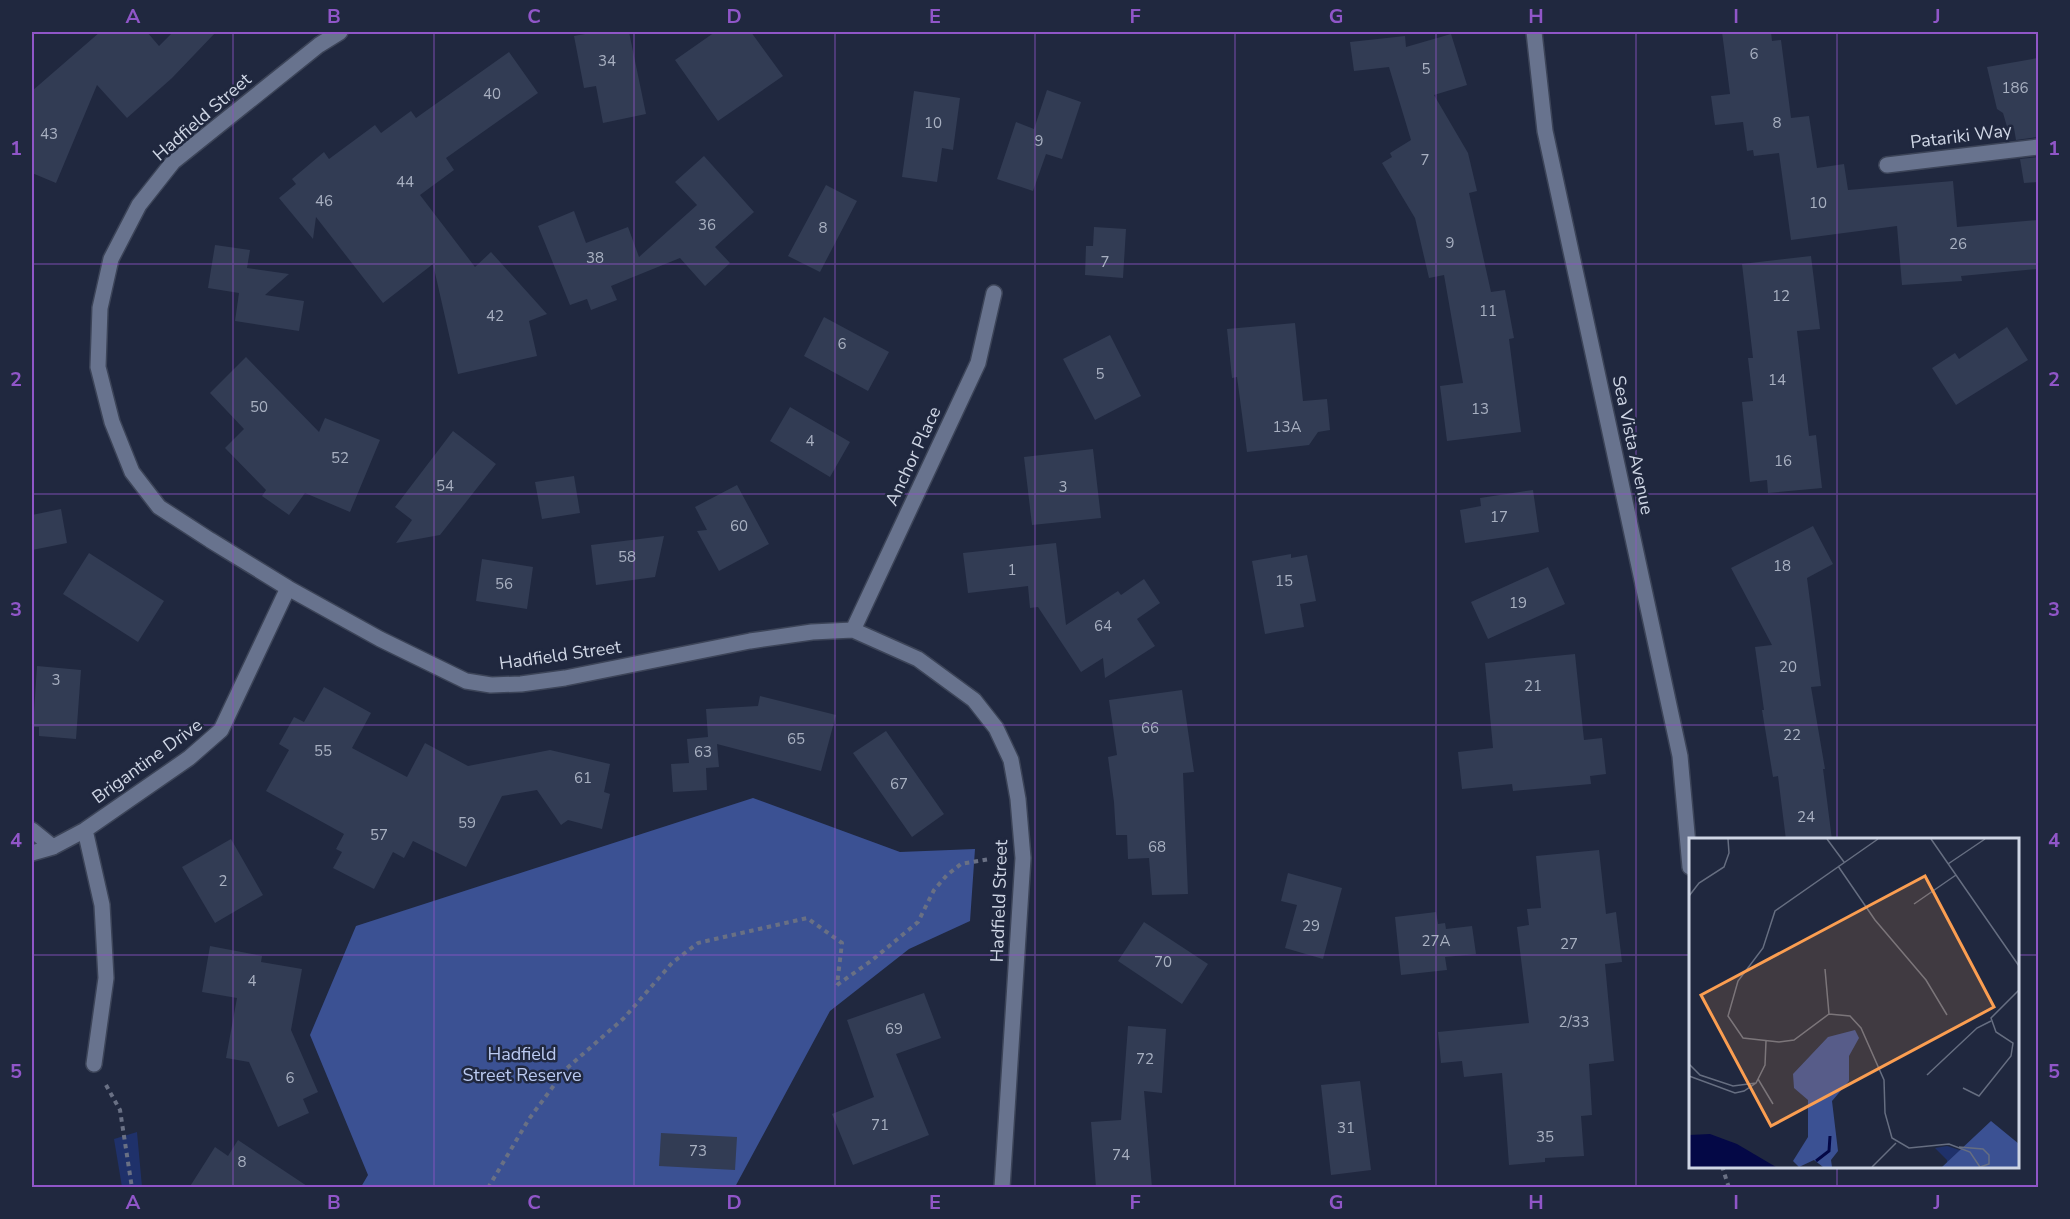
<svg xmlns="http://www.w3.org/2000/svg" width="2070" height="1219" font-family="'Nunito Sans',sans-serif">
	<rect width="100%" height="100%" fill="#20283f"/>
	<path fill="#1f316a" d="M137,1132l5,55h-20l-8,-48z"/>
	<path fill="#3b5193" d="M753,798l147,54 75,-3 -5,72 -61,28 -79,62 -95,176h-374l7,-12 -58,-140 46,-109z"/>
	<path fill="#323c54" d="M100,32h47l12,14 14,-14h43l-44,46 -45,40 -30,-33 -41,98 -24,-10v-82z
		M596,32h33l17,82 -43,9 -7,-37 -12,2 -10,-52z
		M715,32h36l32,44 -65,45 -43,-61z
		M1722,32h49l1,9 9,-1 10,78 18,-2 8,52 27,-4 4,26 105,-9 4,46 81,-7v49l-77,7 1,5 -60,4 -5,-59 -106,14 -12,-87 -25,3 -1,-6 -6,1 -4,-29 -28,3 -4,-29 19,-2z
		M1451,34l16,51 -33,10 34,58 9,38 -8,2 22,99 14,-2 9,48 -5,1 12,93 -74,9 -7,-55 23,-3 -19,-108 -15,3 -14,-60 -33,-55 10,-6 -2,-4 21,-13 -22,-73 -35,4 -4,-29 55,-6 1,11z
		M509,52l29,41 -92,65 8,12 -34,25 55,72 16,-15 56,62 -18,7 8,35 -79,18 -25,-110 -50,39 -67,-86 -3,22 -34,-41 17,-14 -4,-5 32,-27 5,7 46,-34 6,8 30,-22 5,7z
		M2038,58v79l-22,3 -2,-12 -6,2 -5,-17 -6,-4 -10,-42z
		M1047,90l34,12 -19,57 -16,-5 -13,37 -36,-12 19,-57 18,7z
		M914,91l46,7 -7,52 -11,-2 -5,34 -35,-5z
		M704,156l50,56 -39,35 15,16 -25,23 -25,-28 -69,28 6,14 -26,10 -4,-11 -17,6 -32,-79 36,-15 12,32 42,-16 11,30 58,-52 -22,-23z
		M2038,157v25l-14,1 -4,-24z
		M826,185l31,16 -37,71 -32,-16z
		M1094,227l32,2 -3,49 -38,-3 1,-29h7z
		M215,245l35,5 -3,18 42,6 -24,21 39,6 -5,30 -64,-10 4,-28 -31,-5z
		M1811,256l9,73 -23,2 12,105 7,-1 6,53 -54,5 -1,-13 -17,2 -8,-80 11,-1 -5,-43h5l-11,-94z
		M824,317l65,35 -21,39 -64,-35z
		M1295,323l8,78 24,-2 3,31 -12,2 -9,13 -62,7 -10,-75 -5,1 -5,-49z
		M2007,327l21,33 -72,45 -24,-37 23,-15 4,6z
		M1110,335l31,61 -46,24 -32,-61z
		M246,357l73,75 6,-14 55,22 -30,72 -45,-19 -16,22 -27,-19 4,-6 -41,-42 19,-19 -34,-36z
		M790,407l60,35 -20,35 -60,-36z
		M453,431l43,33 -56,71 -44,8 16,-23 -17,-13z
		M1093,449l8,69 -69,7 -8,-68z
		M574,476l6,37 -38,6 -7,-37z
		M737,485l32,59 -50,27 -22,-40 10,-1 -12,-23z
		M1533,490l6,42 -74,11 -5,-33 21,-4 -1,-8z
		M61,509l6,34 -35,7v-35z
		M1813,526l20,38 -26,14 14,108 -10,1 14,82h-2l9,71h-46l-8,-64 -5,1 -11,-67h2l-9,-63 17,-2 -41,-77z
		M664,536l-9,41 -59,8 -5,-40z
		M1056,543l10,82 52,-34 3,4 23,-16 16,24 -23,16 18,27 -50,32 -2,-20 -22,14 -43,-65 -8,1 -2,-22 -60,7 -5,-40z
		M89,553l75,48 -26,41 -75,-48z
		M1291,554v4l16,-3 9,46 -16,3 4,23 -39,7 -13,-73z
		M482,559l51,8 -6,42 -51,-8z
		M1548,567l17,37 -77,35 -17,-37z
		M1575,654l9,86 18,-2 4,36 -16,2 1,8 -78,7 -1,-7 -50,5 -4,-37 35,-4 -8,-85z
		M37,666l44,4 -5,69 -37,-3v-9h-6z
		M324,687l47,26 -19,35 55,29 18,-34 43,23 82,-16 60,14 -6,28 6,2 -8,35 -34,-9 -7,5 -24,-35 -35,6 -36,71 -53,-26 -9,17 -11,-6 -19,37 -41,-21 9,-16 -6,-3 8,-15 -78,-43 23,-41 -10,-6 15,-27 10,5z
		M1182,690l12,82 -11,1 5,121 -36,1 -3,-37 -21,1 -1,-24h-11l-2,-33 -6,-45 9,-2 -8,-55z
		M760,696l76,19 -15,56 -104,-27 2,23 -13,1 1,22 -34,2 -2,-28 18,-1 -2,-24 21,-2 -2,-28 52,-3z
		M886,731l58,83 -32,23 -59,-84z
		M231,839l32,56 -48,28 -33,-56z
		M1599,850l7,64 10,-2 6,50 -17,2 9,97 -25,3 3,51 -11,1 3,40 -39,2v4l-36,3 -7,-92 -38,4 -2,-16 -21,2 -3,-31 91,-9 -12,-96 12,-2 -2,-16 14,-1 -5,-52z
		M1288,873l54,15 -19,71 -38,-11 12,-43 -16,-4z
		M1436,912l2,12 7,-1 1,6 26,-3 4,28 -31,3 2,13 -46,5 -6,-58z
		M1144,922l64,42 -26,40 -64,-43z
		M210,946l52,10 -1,6 41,7 -11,61 27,62 -15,7 6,14 -31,14 -29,-65 -23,-4 11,-60 -35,-6z
		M924,993l17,45 -45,16 33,81 -76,30 -21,-51 42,-17 -27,-77z
		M1128,1026l38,3 -4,64 -18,-2 8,97h-56l-5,-66 30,-2z
		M1360,1081l11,89 -40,5 -10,-90z
		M661,1133l76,4 -2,33 -76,-4z
		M238,1140l72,48h-121l26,-41 13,9z"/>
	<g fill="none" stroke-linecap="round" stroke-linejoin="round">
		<defs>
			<path id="lane" d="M1887,165l151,-18"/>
			<path id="street" d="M340,32l-21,13 -146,117 -34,43 -28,54 -11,49 -2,59 14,55 20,50 27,35 51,33 78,48 92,51 86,42 25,4 30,-1 44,-6 185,-37 62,-9 41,-2 65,29 56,41 22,28 15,32 7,39 5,59 -21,330
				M1534,32l11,99 135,625 10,111
				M853,630l125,-267 16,-70
				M32,830l21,17
				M85,830l17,75 4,73 -12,86
				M32,853l21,-6 32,-17 104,-72 32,-28 67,-142"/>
		</defs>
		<use href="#lane" stroke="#3c4458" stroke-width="18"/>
		<use href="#street" stroke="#3c4458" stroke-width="18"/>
		<path stroke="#697084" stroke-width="4" stroke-dasharray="4.5 4.5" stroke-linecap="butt" d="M837,985l34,-24 47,-39 16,-32 13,-15 14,-11 29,-5
			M106,1085l14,25 12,78
			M1722,1166l7,22
			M488,1188l41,-69 37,-50 58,-51 48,-55 26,-20 109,-25 35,25 -5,42"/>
		<use href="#lane" stroke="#68738e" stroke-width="15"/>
		<use href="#street" stroke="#68738e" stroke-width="15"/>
	</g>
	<path fill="none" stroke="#9056c8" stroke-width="1.5" stroke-opacity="0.55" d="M233,32v1156M434,32v1156M634,32v1156M835,32v1156M1035,32v1156M1235,32v1156M1436,32v1156M1636,32v1156M1837,32v808M32,264h2006M32,494h2006M32,725h2006M32,955h1658M2018,955h20M1837,1166v22"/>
	<g text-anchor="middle" stroke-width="5" stroke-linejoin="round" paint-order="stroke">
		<g font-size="15" fill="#a8b0c1">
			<text x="1754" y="59">6</text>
			<text x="607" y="66">34</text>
			<text x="1426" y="74">5</text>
			<text x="2015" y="93">186</text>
			<text x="492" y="99">40</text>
			<text x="933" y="128">10</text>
			<text x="1777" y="128">8</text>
			<text x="49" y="139">43</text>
			<text x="1039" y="146">9</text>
			<text x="1425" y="165">7</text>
			<text x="405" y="187">44</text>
			<text x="324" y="206">46</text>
			<text x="1818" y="208">10</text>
			<text x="707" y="230">36</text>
			<text x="823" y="233">8</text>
			<text x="1450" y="248">9</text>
			<text x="1958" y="249">26</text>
			<text x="595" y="263">38</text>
			<text x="1105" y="267">7</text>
			<text x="1781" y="301">12</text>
			<text x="1488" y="316">11</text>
			<text x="495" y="321">42</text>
			<text x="842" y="349">6</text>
			<text x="1100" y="379">5</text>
			<text x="1777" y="385">14</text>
			<text x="259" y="412">50</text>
			<text x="1480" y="414">13</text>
			<text x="1287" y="432">13A</text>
			<text x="810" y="446">4</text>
			<text x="340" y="463">52</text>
			<text x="1783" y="466">16</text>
			<text x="445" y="491">54</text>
			<text x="1063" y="492">3</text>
			<text x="1499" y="522">17</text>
			<text x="739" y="531">60</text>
			<text x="627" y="562">58</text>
			<text x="1782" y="571">18</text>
			<text x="1012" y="575">1</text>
			<text x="1284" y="586">15</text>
			<text x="504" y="589">56</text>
			<text x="1518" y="608">19</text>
			<text x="1103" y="631">64</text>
			<text x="1788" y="672">20</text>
			<text x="56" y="685">3</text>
			<text x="1533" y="691">21</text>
			<text x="1150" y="733">66</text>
			<text x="1792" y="740">22</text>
			<text x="796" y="744">65</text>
			<text x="323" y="756">55</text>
			<text x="703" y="757">63</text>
			<text x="583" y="783">61</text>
			<text x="899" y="789">67</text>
			<text x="1806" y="822">24</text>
			<text x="467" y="828">59</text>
			<text x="379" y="840">57</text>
			<text x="1157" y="852">68</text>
			<text x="223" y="886">2</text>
			<text x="1311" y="931">29</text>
			<text x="1436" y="946">27A</text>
			<text x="1569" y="949">27</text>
			<text x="1163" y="967">70</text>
			<text x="252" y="986">4</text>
			<text x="1574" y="1027">2/33</text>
			<text x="894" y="1034">69</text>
			<text x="1145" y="1064">72</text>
			<text x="290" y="1083">6</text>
			<text x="880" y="1130">71</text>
			<text x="1346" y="1133">31</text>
			<text x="1545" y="1142">35</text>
			<text x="698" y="1156">73</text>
			<text x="1121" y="1160">74</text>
			<text x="242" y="1167">8</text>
		</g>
		<g font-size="18" fill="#cfd6e5" stroke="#20283f">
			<text transform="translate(202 117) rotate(-41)" y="6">Hadfield Street</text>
			<text transform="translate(1961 136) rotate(-7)" y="6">Patariki Way</text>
			<text transform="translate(1633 445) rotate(78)" y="6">Sea Vista Avenue</text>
			<text transform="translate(913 456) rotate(-65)" y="6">Anchor Place</text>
			<text transform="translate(560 655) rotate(-8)" y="6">Hadfield Street</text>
			<text transform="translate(147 761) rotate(-36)" y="6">Brigantine Drive</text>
			<text transform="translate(999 901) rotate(-88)" y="6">Hadfield Street</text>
		</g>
		<g font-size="18" fill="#bbcaf1" stroke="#20283f">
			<text x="522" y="1060">Hadfield<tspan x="522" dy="21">Street Reserve</tspan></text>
		</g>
	</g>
	<g transform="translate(1689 838)">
		<rect width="330" height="330" fill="#20283f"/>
		<path d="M258,308l22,7 -22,14v-7l-12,-12z" fill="#1f316a"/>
		<path d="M166,192l4,8 -10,18v25l-17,20 6,50 -7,9 1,7h-9l-9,-7 -15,7 -6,-6 15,-24v-37l-14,-12 -1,-14 35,-37zM302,283l28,23v23h-77z" fill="#3b5193"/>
		<path d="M21,296l27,10 39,23h-87v-32z" fill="#040846"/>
		<path fill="none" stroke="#040846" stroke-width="3" d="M127,323l13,-10 1,-15"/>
		<path fill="none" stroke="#666e81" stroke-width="1.5" d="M138,1l17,23M189,1l-103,72 -12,37 -25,33 -10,35 15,22 36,4 15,-2 35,-26 21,2 11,12 23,52 1,33 7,25 17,10 40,-4 21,8 10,15 9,-3v-9l-6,-6 -24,-2M242,1l88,127M259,26l37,-25M149,28l37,54 51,60 21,35M0,58l10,-13 25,-16 5,-14 -1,-14M225,66l42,-29M136,131l4,45M0,226l11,11 33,11 23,-3M238,237l50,-47 14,-7M0,238l46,17 9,-2 12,-8 9,-18 1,-24M69,241l15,25M274,250l16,8 32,-40 2,-13 -17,-11 -5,-14 28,-28M183,329l24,-24"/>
		<path fill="#fb9e51" fill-opacity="0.15" stroke="#fb9e51" stroke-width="3" d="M236,38l69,131 -223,119 -70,-131z"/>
		<rect width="330" height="330" fill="none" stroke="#cfd6e5" stroke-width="3"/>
	</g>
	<rect width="2070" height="1219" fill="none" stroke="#20283f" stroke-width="66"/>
	<rect x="33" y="33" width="2004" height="1153" fill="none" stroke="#9056c8" stroke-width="2"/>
	<g font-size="20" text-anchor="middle" font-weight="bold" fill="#9056c8">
		<text x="133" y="23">A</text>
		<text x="334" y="23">B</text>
		<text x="534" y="23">C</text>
		<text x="734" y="23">D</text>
		<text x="935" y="23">E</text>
		<text x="1135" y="23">F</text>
		<text x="1336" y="23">G</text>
		<text x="1536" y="23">H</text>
		<text x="1736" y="23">I</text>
		<text x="1937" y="23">J</text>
		<text x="16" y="155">1</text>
		<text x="2054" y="155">1</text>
		<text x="16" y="386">2</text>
		<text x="2054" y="386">2</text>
		<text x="16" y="616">3</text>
		<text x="2054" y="616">3</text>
		<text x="16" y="847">4</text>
		<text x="2054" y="847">4</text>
		<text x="16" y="1078">5</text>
		<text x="2054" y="1078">5</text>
		<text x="133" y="1209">A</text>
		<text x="334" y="1209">B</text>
		<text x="534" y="1209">C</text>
		<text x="734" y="1209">D</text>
		<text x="935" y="1209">E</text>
		<text x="1135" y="1209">F</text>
		<text x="1336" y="1209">G</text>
		<text x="1536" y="1209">H</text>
		<text x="1736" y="1209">I</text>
		<text x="1937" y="1209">J</text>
	</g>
</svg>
